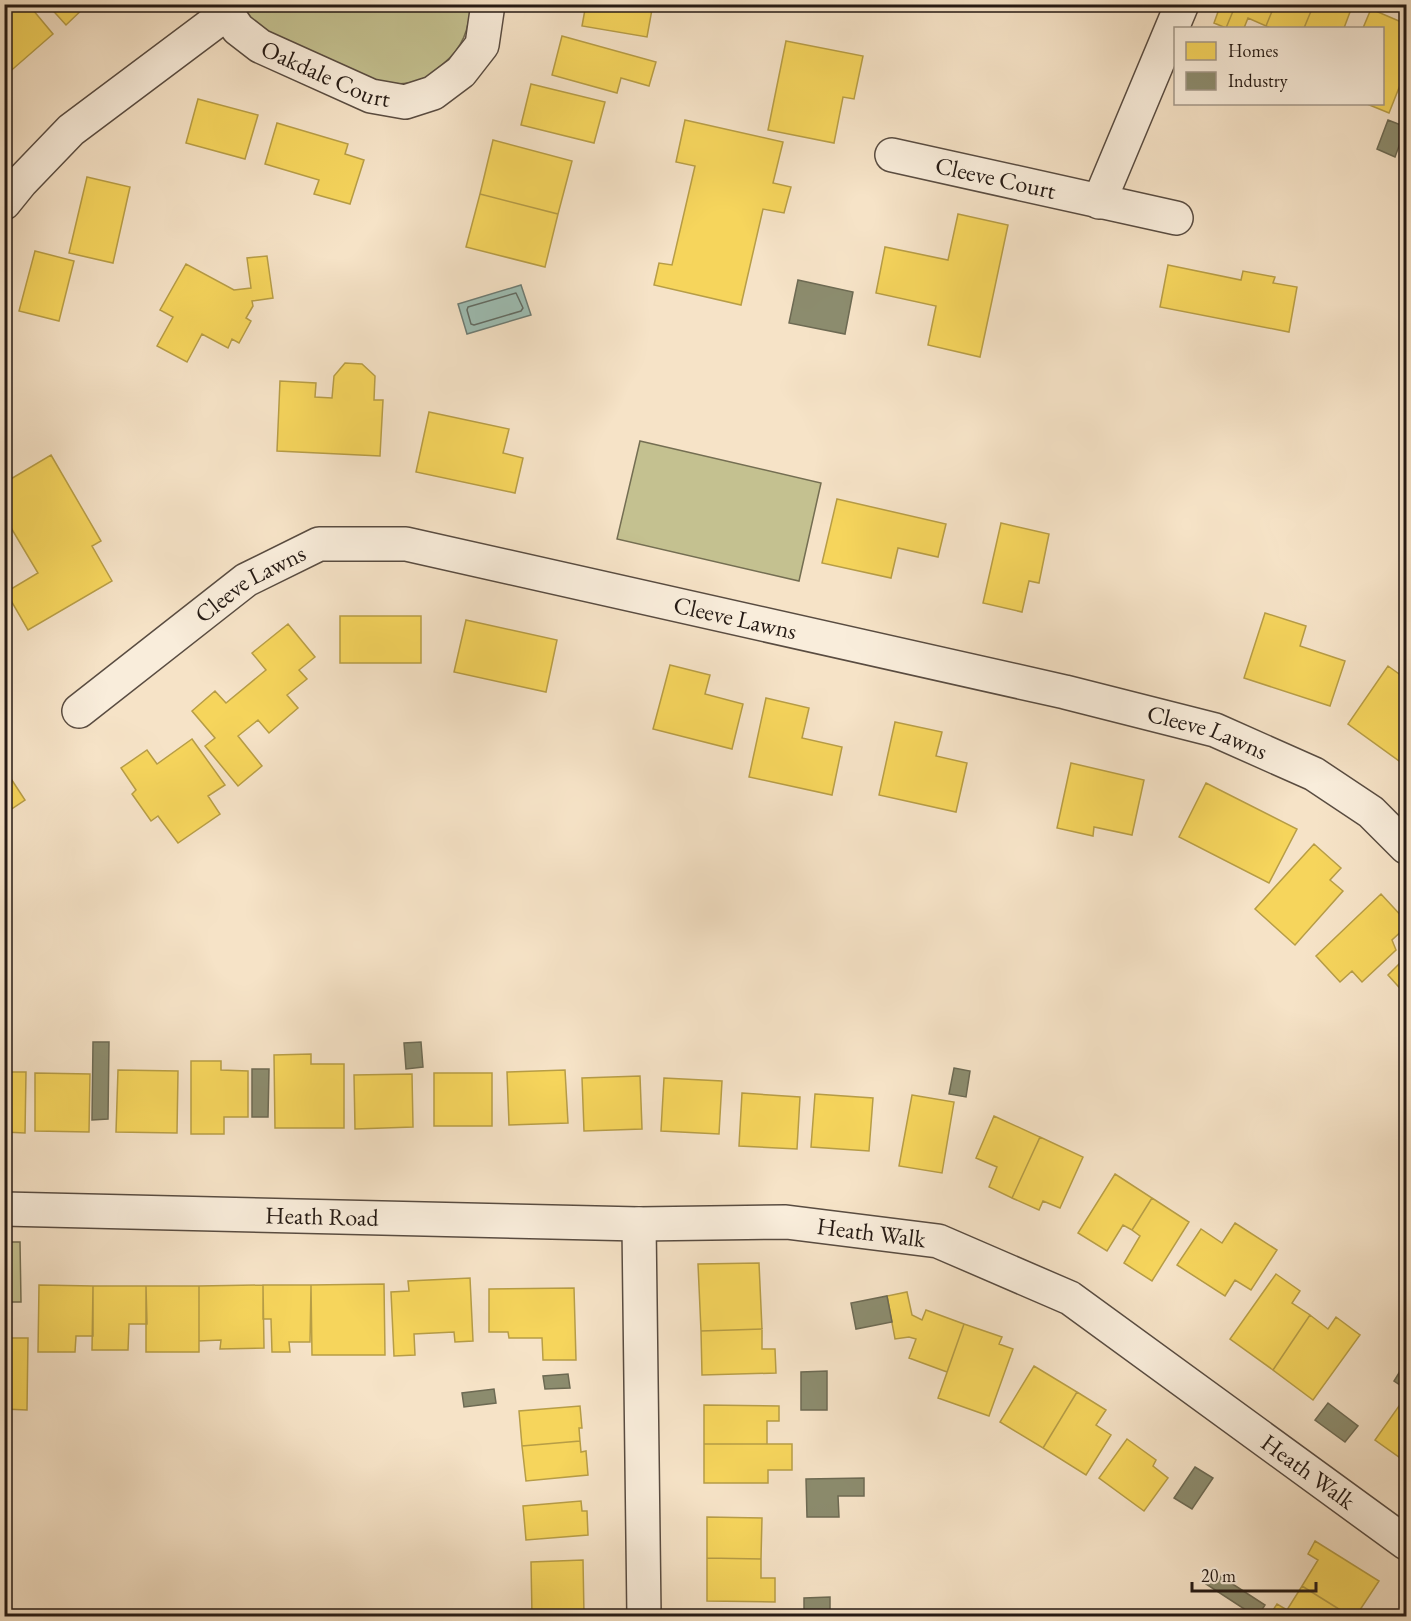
<svg xmlns="http://www.w3.org/2000/svg" width="1411" height="1621" font-family="'EB Garamond',serif">
	<rect width="100%" height="100%" fill="#f6e3c7"/>
	<filter id="stains"><feTurbulence type="fractalNoise" baseFrequency=".00333" numOctaves="4"/><feColorMatrix values="0 0 0 0 .2 0 0 0 0 .09 0 0 0 0 .02 0 0 0 .5 -.17"/></filter>
	<radialGradient id="worn" r=".72"><stop offset=".6" stop-color="#630" stop-opacity="0"/><stop offset="1" stop-color="#630" stop-opacity=".3"/></radialGradient>
	<path fill="#c4c190" stroke="#746e52" stroke-width="1.5" d="M471,4c-2,25 -8,44 -28,60 -6,5 -12,11 -18,14 -36,18 -79,-11 -112,-26 -22,-10 -62,-23 -70,-47z
		M640,441l181,42 -22,98 -182,-42z
		M5,1242h15l1,60h-16z"/>
	<path fill="#9dbeb4" stroke="#6d7c74" stroke-width="1.5" d="M521,285l10,30 -64,19 -9,-30z"/>
	<path fill="#f6d55c" stroke="#b79d46" stroke-width="1.5" d="M20,4h8l25,30 -47,41 -2,-58z
		M47,4h41l-22,21z
		M586,4h67l-6,33 -65,-11z
		M1209,4h27l-10,24 -12,-5 5,-14z
		M1236,4h39l-9,22 -18,-8 -4,10h-18z
		M1275,4h39l-10,24h-33l-5,-2z
		M1314,4h39l-9,24h-40z
		M1371,9l35,15v46l-17,43 -22,-9h15v-76h-19z
		M562,36l94,26 -7,24 -28,-8 -4,15 -65,-18z
		M786,41l77,15 -9,43 -11,-2 -9,46 -66,-13z
		M531,84l74,18 -11,41 -73,-18z
		M198,99l60,16 -13,44 -59,-16z
		M685,120l98,22 -10,41 18,4 -7,26 -21,-4 -22,96 -87,-20 5,-22 13,2 23,-99 -19,-4z
		M277,123l71,21 -3,10 19,6 -14,44 -36,-10 5,-14 -54,-16z
		M493,140l79,21 -14,53 -78,-20z
		M87,177l43,10 -17,76 -44,-10z
		M480,194l78,20 -13,53 -79,-20z
		M958,214l50,11 -28,132 -52,-12 8,-39 -60,-13 9,-46 63,13z
		M35,251l39,10 -15,60 -40,-10z
		M267,256l6,42 -21,3 1,5 -7,12 5,3 -12,22 -7,-4 -4,9 -26,-14 -15,28 -30,-16 16,-29 -13,-7 26,-46 48,26 17,-2 -4,-30z
		M1168,265l73,15 2,-9 32,6 -2,6 24,4 -8,45 -129,-25z
		M345,363l17,1 13,12 -1,24h9l-3,56 -103,-5 3,-70 36,2 -1,14 17,1 2,-22z
		M429,412l80,17 -6,24 20,5 -8,35 -99,-21z
		M51,455l50,86 -9,5 20,35 -84,49 -22,-38 32,-19 -34,-57v-33z
		M837,499l109,25 -8,33 -40,-9 -7,30 -69,-15z
		M1001,523l48,11 -10,49 -10,-2 -7,31 -39,-9z
		M1265,613l41,13 -6,20 45,15 -15,45 -86,-28z
		M340,616h81v47h-81z
		M466,620l91,20 -11,52 -92,-20z
		M288,624l27,33 -16,13 8,9 -20,16 11,13 -29,25 -11,-13 -20,16 24,30 -24,20 -33,-40 10,-8 -23,-27 23,-20 11,12 40,-33 -14,-17z
		M670,665l40,10 -5,19 38,10 -11,45 -79,-20z
		M1388,666l18,13v21l-2,3 2,2v61l-58,-42z
		M766,698l43,10 -7,30 40,9 -10,48 -83,-18z
		M895,722l47,10 -6,24 31,7 -11,49 -77,-17z
		M192,739l33,46 -17,11 12,18 -42,29 -20,-27 -7,5 -19,-27 4,-4 -15,-22 26,-18 10,14z
		M1071,763l73,17 -12,55 -38,-8 -1,9 -36,-8z
		M4,768l21,32 -21,14z
		M1206,783l91,46 -28,54 -90,-46z
		M1314,844l27,24 -11,12 13,11 -48,54 -40,-36z
		M1381,894l25,27v6l-14,13 4,10 -34,32 -10,-11 -12,11 -24,-26z
		M1406,957v38l-18,-20z
		M311,1054v10h33v64h-69l-1,-73z
		M191,1061h30v9l27,1v46h-24v17h-33z
		M118,1070l60,1 -1,62 -61,-1z
		M565,1070l3,53 -59,2 -2,-53z
		M4,1072h22l-1,61 -21,-1z
		M35,1073l55,1 -1,58 -54,-1z
		M434,1073h58v53h-58z
		M412,1074l1,53 -58,2 -1,-54z
		M640,1076l2,53 -58,2 -2,-53z
		M664,1078l58,3 -3,53 -58,-3z
		M742,1093l58,4 -3,52 -58,-3z
		M815,1094l58,4 -4,53 -58,-4z
		M912,1095l42,7 -12,71 -43,-7z
		M994,1116l46,21 -28,61 -23,-11 8,-20 -21,-9z
		M1040,1137l43,20 -23,51 -17,-7 -4,9 -27,-12z
		M1115,1174l37,24 -20,32 -9,-5 -16,26 -29,-18z
		M1152,1198l37,24 -37,59 -28,-18 16,-27 -8,-6z
		M1235,1223l42,27 -26,40 -16,-10 -10,16 -48,-31 24,-36 21,14z
		M759,1263l3,66 -61,2 -3,-67z
		M1276,1274l24,17 -8,12 18,12 -37,55 -43,-31z
		M470,1278l3,63 -18,1 -1,-10 -40,2 1,21 -21,1 -3,-64 18,-1 -1,-10z
		M384,1284l1,71h-73l-1,-70z
		M39,1285l54,1v50h-17l-1,16h-37z
		M263,1285l1,63 -44,1 1,-9 -22,1v-55z
		M263,1285h48l-1,57h-21l1,10h-18l-1,-33h-8z
		M93,1286h53l1,38h-18l-1,26h-36z
		M146,1286h53v66h-53z
		M574,1288l2,72h-33l-1,-22h-33l-1,-6h-19v-43z
		M907,1292l5,23 10,5 4,-10 38,14 -17,48 -38,-14 7,-19 -7,-2 -14,2 -8,-43z
		M1310,1315l18,14 8,-12 24,18 -47,65 -40,-30z
		M964,1324l38,13 -3,7 14,5 -24,67 -51,-18z
		M762,1329v20h13l1,24 -74,2 -1,-44z
		M4,1338h24l-1,72 -23,-1z
		M1034,1366l43,26 -34,56 -43,-26z
		M1077,1392l29,18 -10,15 15,10 -25,40 -43,-27z
		M1406,1396v66l-31,-22z
		M704,1405l75,1v15h-12v23h-63z
		M580,1406l2,22h-3l1,13 -58,5 -3,-35z
		M1127,1439l29,21 -3,6 15,12 -24,33 -45,-33z
		M580,1441l1,11 5,-1 2,24 -62,6 -4,-35z
		M704,1444h88v26h-24v13h-64z
		M581,1501l1,10h5l1,24 -62,5 -3,-34z
		M707,1517l55,1 -1,41 -54,-1z
		M1315,1541l64,40 -23,35h-6l-48,-30 16,-26 -10,-6z
		M707,1558l54,1v19h14v24l-68,-1z
		M583,1560l1,56h-52l-1,-54z
		M1302,1586l48,30h-81l8,-12 10,6z"/>
	<path fill="#8c8c6e" stroke="#6d6a53" stroke-width="1.5" d="M1388,120l18,7 -11,30 -18,-8z
		M798,280l55,12 -8,42 -56,-11z
		M93,1042h16l-1,77 -16,1z
		M421,1042l2,25 -17,2 -2,-26z
		M954,1068l16,3 -4,26 -17,-3z
		M252,1069h17l-1,48h-16z
		M887,1296l5,26 -36,7 -5,-26z
		M1402,1368l4,2v19l-12,-8z
		M827,1371v39h-26v-38z
		M568,1374l2,14 -25,1 -2,-13z
		M494,1389l2,14 -32,4 -2,-14z
		M1328,1403l30,23 -13,16 -30,-22z
		M1195,1467l18,11 -21,31 -18,-11z
		M864,1478v18h-26l1,21h-32l-1,-38z
		M1214,1572l51,33 -7,11h-3l-49,-32z
		M830,1597v19h-26v-18z"/>
	<g fill="none" stroke-linecap="round" stroke-linejoin="round">
		<path stroke="#616c64" stroke-width="1.5" d="M516,293l7,15 -2,3 -47,14 -3,-1 -4,-14 1,-3z"/>
		<defs>
			<g id="street">
				<path id="s1" d="M226,4l1,9 11,16 22,17 111,50 34,6 28,-9 28,-21 21,-27 6,-41"/>
				<path id="s2" d="M892,155l284,63"/>
				<path d="M1099,202l83,-198"/>
				<path d="M4,203l17,-21 50,-52 156,-117"/>
				<path id="s3" d="M79,711l167,-131 73,-36h87l659,148 150,38 99,44 57,38 35,35"/>
				<path id="s4" d="M4,1209l635,15 147,-2 152,19 132,57 336,245"/>
				<path d="M639,1224l5,392"/>
			</g>
		</defs>
		<use href="#street" stroke="#594c41" stroke-width="36"/>
		<use href="#street" stroke="#f9eddb" stroke-width="33"/>
	</g>
	<g text-anchor="middle" stroke-width="6" stroke-linejoin="round" paint-order="stroke">
		<g font-size="24" fill="#251a14" stroke="#f9eddb">
			<text dy="8" stroke="none"><textPath href="#s1" startOffset="128">Oakdale Court</textPath></text>
			<text dy="8" stroke="none"><textPath href="#s2" startOffset="106">Cleeve Court</textPath></text>
			<text dy="8" stroke="none"><textPath href="#s3" startOffset="214">Cleeve Lawns</textPath></text>
			<text dy="8" stroke="none"><textPath href="#s3" startOffset="718">Cleeve Lawns</textPath></text>
			<text dy="8" stroke="none"><textPath href="#s3" startOffset="1204">Cleeve Lawns</textPath></text>
			<text dy="8" stroke="none"><textPath href="#s4" startOffset="318">Heath Road</textPath></text>
			<text dy="8" stroke="none"><textPath href="#s4" startOffset="868">Heath Walk</textPath></text>
			<text dy="8" stroke="none"><textPath href="#s4" startOffset="1374">Heath Walk</textPath></text>
		</g>
	</g>
	<rect width="1411" height="1621" fill="none" stroke="#f6e3c7" stroke-width="24"/>
	<rect x="6" y="6" width="1399" height="1609" fill="none" stroke="#251a14" stroke-width="3"/>
	<rect x="12" y="12" width="1387" height="1597" fill="none" stroke="#251a14" stroke-width="1.5"/>
	<rect x="1174" y="27" width="210" height="78" fill="#f9eddb" stroke="#a4998b" stroke-width="1.5"/>
	<rect x="1186" y="42" width="30" height="18" fill="#f6d55c" stroke="#a4998b" stroke-width="1.5"/>
	<text x="1228" y="57" font-size="18" fill="#251a14">Homes</text>
	<rect x="1186" y="72" width="30" height="18" fill="#8c8c6e" stroke="#a4998b" stroke-width="1.5"/>
	<text x="1228" y="87" font-size="18" fill="#251a14">Industry</text>
	<path d="M1192 1582v9h124v-9" fill="none" stroke="#251a14" stroke-width="3"/>
	<text x="1201" y="1582" font-size="18" fill="#251a14" stroke="#f9eddb" stroke-width="4.5" paint-order="stroke">20 m</text>
	<rect width="100%" height="100%" filter="url(#stains)"/>
	<rect width="100%" height="100%" fill="url(#worn)"/>
</svg>
